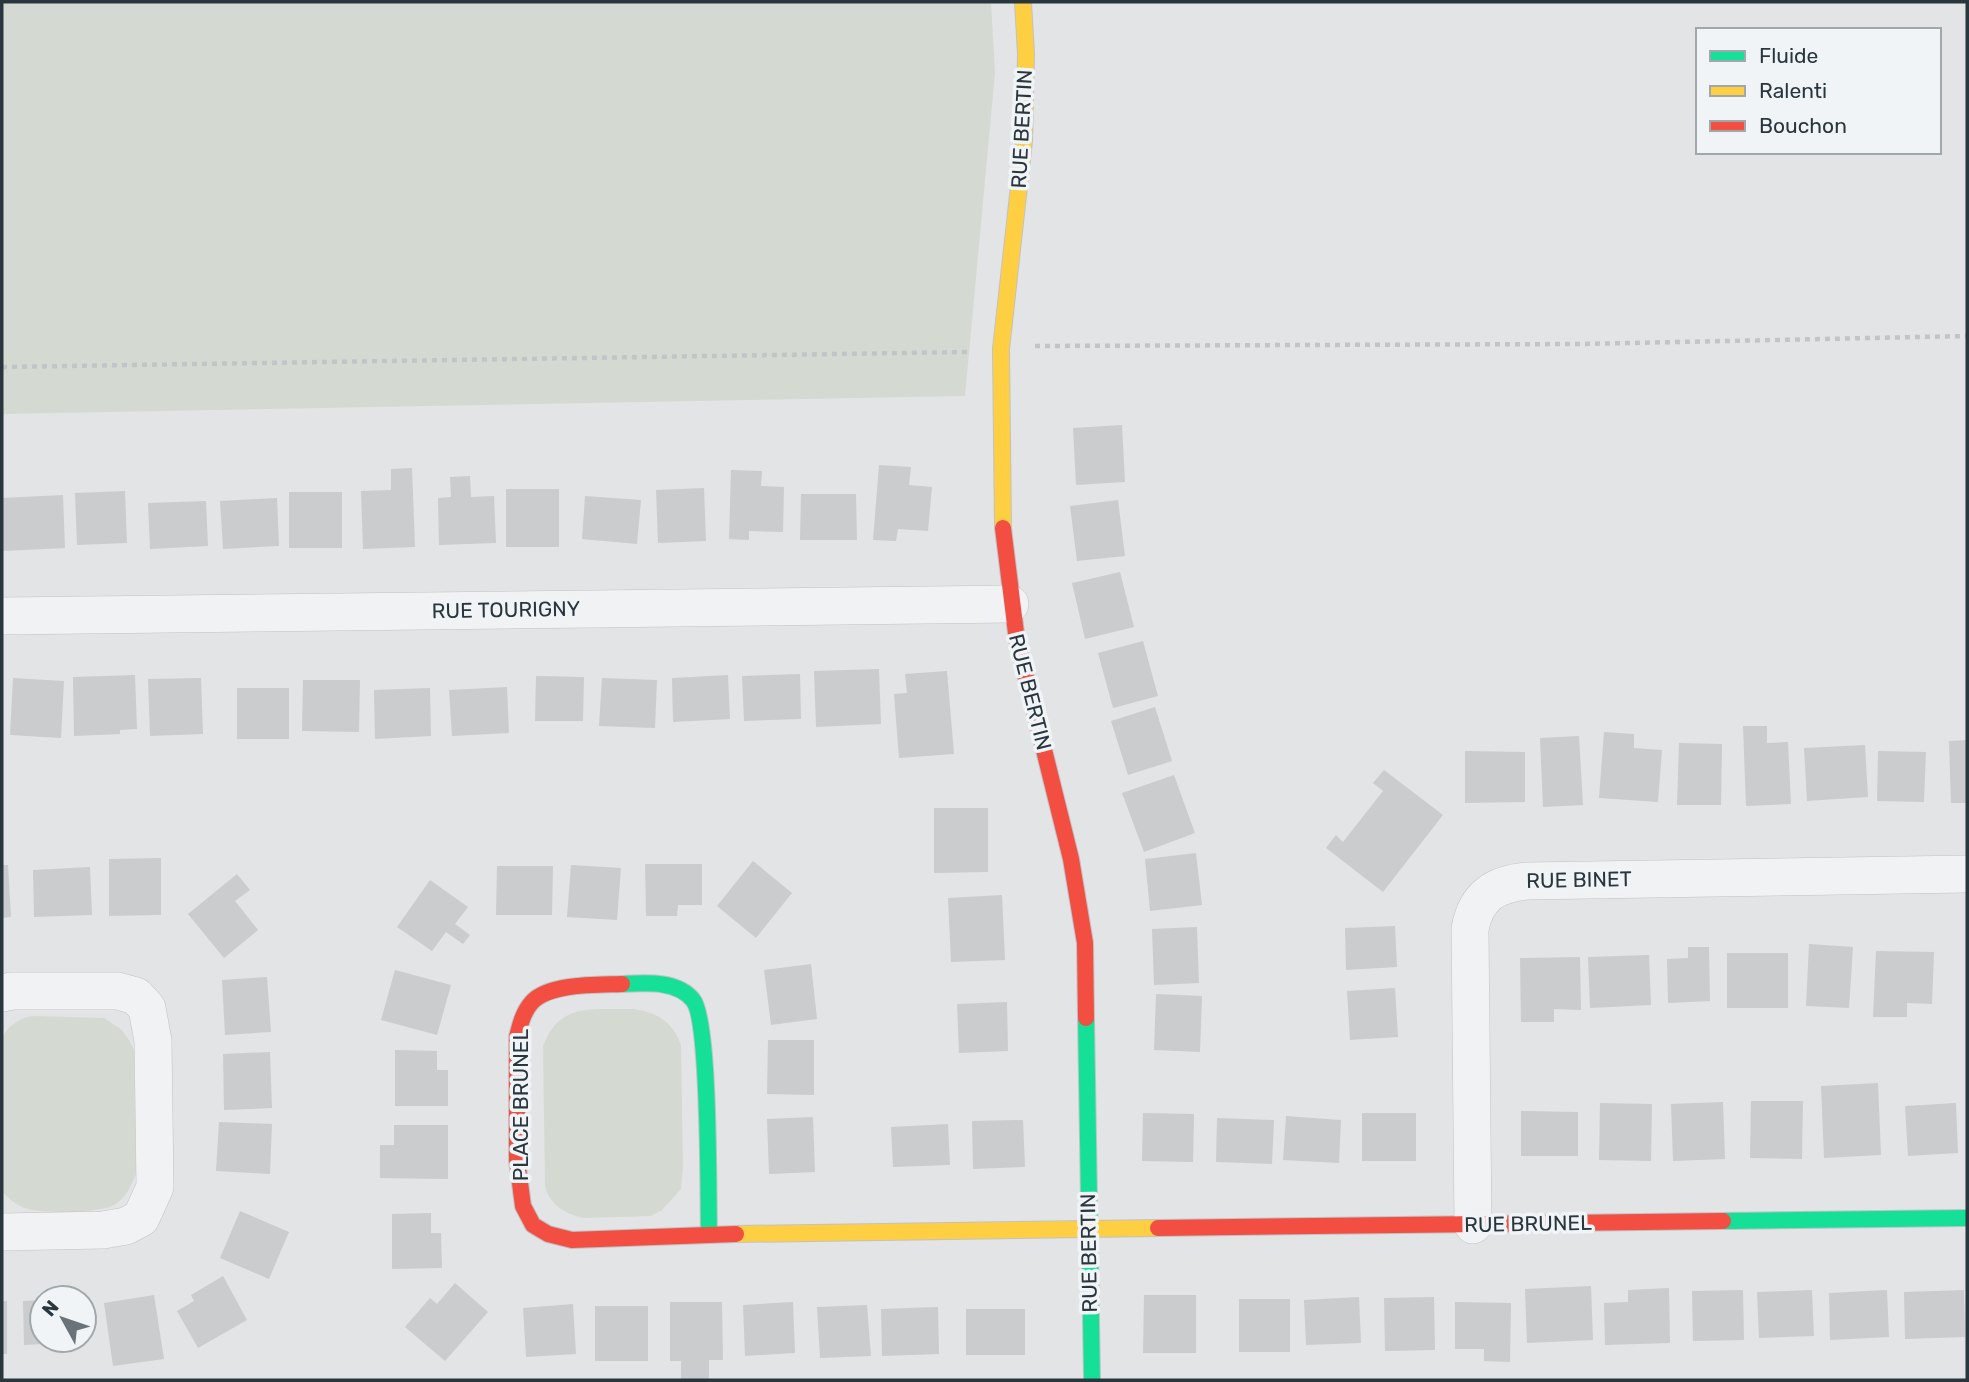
<svg xmlns="http://www.w3.org/2000/svg" width="1969" height="1382" font-family="Rubik,sans-serif">
	<rect width="100%" height="100%" fill="#e2e4e6"/>
	<path fill="#d4dad2" d="M2,2h989l4,71 -30,323 -963,18z
		M634,1009c24,4 38,12 47,36l2,123 -2,21 -19,21 -11,6 -67,2c-19,-4 -34,-13 -39,-32l-2,-140c17,-45 50,-36 91,-37z
		M31,1016l73,2 18,12 7,10 5,10 2,124c-5,12 -10,24 -22,31 -14,8 -70,9 -86,4 -11,-3 -19,-10 -26,-18v-154c8,-12 16,-18 29,-21z"/>
	<path fill="#caccce" d="M1122,425l3,57 -49,3 -3,-57z
		M879,465l32,2 -2,18 23,2 -4,44 -30,-2 -2,12 -23,-1z
		M412,468l3,79 -52,2 -2,-58 30,-1v-21z
		M731,470l31,1 -1,15 23,1 -1,45 -34,-1v9l-20,-1z
		M470,476l1,21 23,-1 2,47 -57,2 -1,-47 13,-1 -1,-20z
		M704,488l2,53 -48,2 -2,-53z
		M506,489h53v58h-53z
		M125,491l2,52 -50,2 -2,-52z
		M289,492h53v56h-53z
		M801,494h55l1,46h-57z
		M63,495l2,53 -63,3v-53z
		M585,496l56,4 -4,44 -55,-5z
		M277,498l2,48 -56,3 -3,-48z
		M1118,500l7,56 -48,5 -7,-55z
		M206,501l2,45 -58,3 -2,-46z
		M1120,572l14,55 -49,12 -13,-56z
		M1143,641l15,55 -45,12 -15,-55z
		M879,669l2,55 -65,3 -2,-56z
		M947,671l7,83 -55,4 -5,-64 13,-1 -2,-19z
		M800,674l1,45 -57,2 -2,-45z
		M135,675l2,54 -17,1v4l-46,2 -1,-59z
		M728,675l2,44 -57,3 -1,-44z
		M536,676l48,1 -1,44h-48z
		M13,678l51,3 -3,57 -51,-3z
		M201,678l2,56 -53,2 -2,-57z
		M602,678l55,2 -2,48 -56,-2z
		M303,680h57l-1,52 -57,-1z
		M507,687l2,46 -57,3 -3,-46z
		M237,688h52v51h-52z
		M430,688l1,48 -56,3 -1,-49z
		M1155,707l17,54 -44,14 -17,-54z
		M1743,726h24v17l21,-1 3,62 -45,2z
		M1604,732l30,2v14l28,2 -4,52 -59,-4z
		M1579,736l4,69 -40,2 -3,-69z
		M1967,740v63h-16l-2,-62z
		M1679,743l43,1 -1,61h-44z
		M1865,745l3,52 -61,4 -3,-53z
		M1465,751l60,1v50l-60,1z
		M1878,751l48,1 -2,50 -47,-1z
		M1384,770l59,45 -60,77 -57,-44 10,-13 7,7 40,-51 -10,-8z
		M1174,775l21,58 -51,19 -22,-59z
		M934,808h54v64l-54,1z
		M1196,853l6,52 -52,6 -5,-52z
		M161,858v57l-52,1v-57z
		M753,861l39,32 -36,45 -39,-32z
		M645,864h57v41h-24l-1,11h-31z
		M2,865h6l3,52 -9,1z
		M571,865l50,3 -4,52 -50,-3z
		M497,866h56l-1,49h-56z
		M90,867l2,48 -58,2 -1,-47z
		M237,874l13,16 -15,11 23,29 -34,28 -36,-44z
		M430,880l38,27 -13,17 15,11 -7,9 -17,-12 -14,19 -35,-24z
		M1002,895l3,65 -54,2 -3,-64z
		M1395,926l2,41 -51,3 -1,-42z
		M1197,927l2,56 -45,2 -2,-56z
		M1809,944l44,3 -4,61 -43,-2z
		M1688,947h21l1,54 -42,2 -1,-44 21,-1z
		M1876,951l58,1 -2,52 -25,-1v14h-34z
		M1727,953h61v55h-61z
		M1649,955l2,50 -61,3 -2,-51z
		M1580,957l1,53 -27,-1v13h-33l-1,-64z
		M811,964l6,55 -46,6 -7,-55z
		M395,970l56,15 -14,50 -56,-15z
		M267,977l4,55 -46,3 -3,-55z
		M1395,988l3,49 -48,3 -3,-49z
		M1156,994l46,2 -2,56 -46,-2z
		M1007,1002l1,49 -49,2 -2,-49z
		M768,1040h46v55l-47,-1z
		M395,1050l42,1v19h11v36h-53z
		M270,1052l2,56 -48,2 -1,-56z
		M1878,1083l3,72 -57,3 -3,-72z
		M1751,1101h52l-1,58 -52,-1z
		M1723,1102l2,57 -52,2 -2,-57z
		M1600,1103l52,1 -1,57 -52,-1z
		M1956,1103l2,50 -50,3 -3,-50z
		M1521,1111l57,1v44h-57z
		M1143,1113l51,1 -1,48 -51,-1z
		M1362,1113h54v48h-54z
		M1286,1116l55,4 -2,43 -56,-3z
		M813,1117l2,55 -46,2 -2,-55z
		M1217,1118l57,2 -2,44 -56,-2z
		M1023,1120l2,47 -52,2 -1,-48z
		M219,1122l53,2 -2,50 -54,-3z
		M948,1124l2,41 -57,2 -2,-40z
		M394,1125h54v54l-68,-1v-33h14z
		M240,1211l49,21 -20,47 -49,-21z
		M431,1213v20h10l1,35 -50,1v-55z
		M223,1276l24,44 -49,28 -21,-37 17,-10 -3,-6z
		M455,1283l33,29 -43,49 -40,-34 25,-29 7,6z
		M1591,1286l2,54 -66,3 -2,-54z
		M1669,1288l1,55 -65,2 -1,-42 24,-1v-12z
		M1743,1290l1,50 -51,1 -1,-50z
		M1812,1290l2,46 -55,2 -2,-46z
		M1887,1290l2,47 -59,3 -1,-47z
		M1964,1290l1,47 -60,2 -1,-47z
		M154,1295l10,64 -51,7 -9,-63z
		M1144,1295h52v58h-53z
		M1359,1297l2,46 -55,2 -2,-45z
		M1434,1297l1,53 -50,1 -1,-53z
		M1239,1299h51v53h-51z
		M42,1300v40h41l1,2 -60,3 -1,-44z
		M2,1301h5v53h-5z
		M670,1302h52l1,58h-14v20h-28v-19h-11z
		M793,1302l2,51 -50,3 -2,-51z
		M1455,1302l56,1 -1,59 -26,-1v-12h-29z
		M573,1304l3,50 -50,3 -3,-49z
		M867,1305l4,51 -51,2 -3,-51z
		M595,1306h53v55h-53z
		M938,1307l1,47 -57,2 -1,-47z
		M966,1309h59v46h-59z"/>
	<g fill="none" stroke-linecap="round" stroke-linejoin="round">
		<defs>
			<path id="street" d="M2,616l1008,-12
				M2,993l10,-2h106l18,5 11,12 6,33 2,146 -14,31 -15,8 -23,4 -101,2
				M1473,1225l-3,-296c6,-33 25,-45 57,-48l440,-7"/>
			<path id="fast" d="M622,984c23,-1 55,-4 71,16 17,20 15,197 16,234
				M1086,1018l6,362
				M1723,1221l244,-3"/>
			<path id="slow" d="M1003,528l-2,-179 23,-208 2,-87 -3,-52
				M736,1234l422,-6"/>
			<path id="jam" d="M1003,528l14,113 54,218 14,84 1,75
				M622,984c-24,1 -72,-1 -90,18 -9,10 -12,23 -15,35v123l6,46 10,19 15,9 24,6 164,-6
				M1158,1228l565,-7"/>
		</defs>
		<use href="#street" stroke="#c0c2c4" stroke-width="38"/>
		<use href="#fast" stroke="#c0c2c4" stroke-width="18"/>
		<use href="#slow" stroke="#c0c2c4" stroke-width="18"/>
		<use href="#jam" stroke="#c0c2c4" stroke-width="18"/>
		<path stroke="#c2c5c7" stroke-width="4.5" stroke-dasharray="5 5" stroke-linecap="butt" d="M1035,346l546,-2 386,-8
			M2,367l965,-15"/>
		<use href="#street" stroke="#f1f2f4" stroke-width="37"/>
		<use href="#fast" stroke="#16e098" stroke-width="16"/>
		<use href="#slow" stroke="#ffcf43" stroke-width="16"/>
		<use href="#jam" stroke="#f24e42" stroke-width="16"/>
	</g>
	<g text-anchor="middle" stroke-width="7" stroke-linejoin="round" paint-order="stroke">
		<g font-size="21" fill="#2a363e" stroke="#f0f4f6">
			<text transform="translate(1022 129) rotate(-87)" y="7">RUE BERTIN</text>
			<text transform="translate(506 610) rotate(-1)" y="7">RUE TOURIGNY</text>
			<text transform="translate(1030 692) rotate(76)" y="7">RUE BERTIN</text>
			<text transform="translate(1579 880) rotate(-1)" y="7">RUE BINET</text>
			<text transform="translate(521 1105) rotate(-90)" y="7">PLACE BRUNEL</text>
			<text transform="translate(1528 1224) rotate(-1)" y="7">RUE BRUNEL</text>
			<text transform="translate(1089 1253) rotate(-91)" y="7">RUE BERTIN</text>
		</g>
	</g>
	<rect width="1969" height="1382" fill="none" stroke="#2a363e" stroke-width="7"/>
	<rect x="1696" y="28" width="245" height="126" fill="#f0f4f6" stroke="#a1a8ac" stroke-width="2"/>
	<rect x="1710" y="51" width="35" height="10" fill="#16e098" stroke="#a1a8ac" stroke-width="2"/>
	<text x="1759" y="63" font-size="21" fill="#2a363e">Fluide</text>
	<rect x="1710" y="86" width="35" height="10" fill="#ffcf43" stroke="#a1a8ac" stroke-width="2"/>
	<text x="1759" y="98" font-size="21" fill="#2a363e">Ralenti</text>
	<rect x="1710" y="121" width="35" height="10" fill="#f24e42" stroke="#a1a8ac" stroke-width="2"/>
	<text x="1759" y="133" font-size="21" fill="#2a363e">Bouchon</text>
	<g transform="translate(63 1319) rotate(310)"><circle r="33" fill="#f0f4f6" stroke="#a1a8ac" stroke-width="2"/>
	<path d="M0-5L12 26L0 18L-12 26Z" fill="#6a7379"/>
	<text y="-10" font-size="19" font-weight="bold" text-anchor="middle" fill="#2a363e">N</text>
	</g>
</svg>
